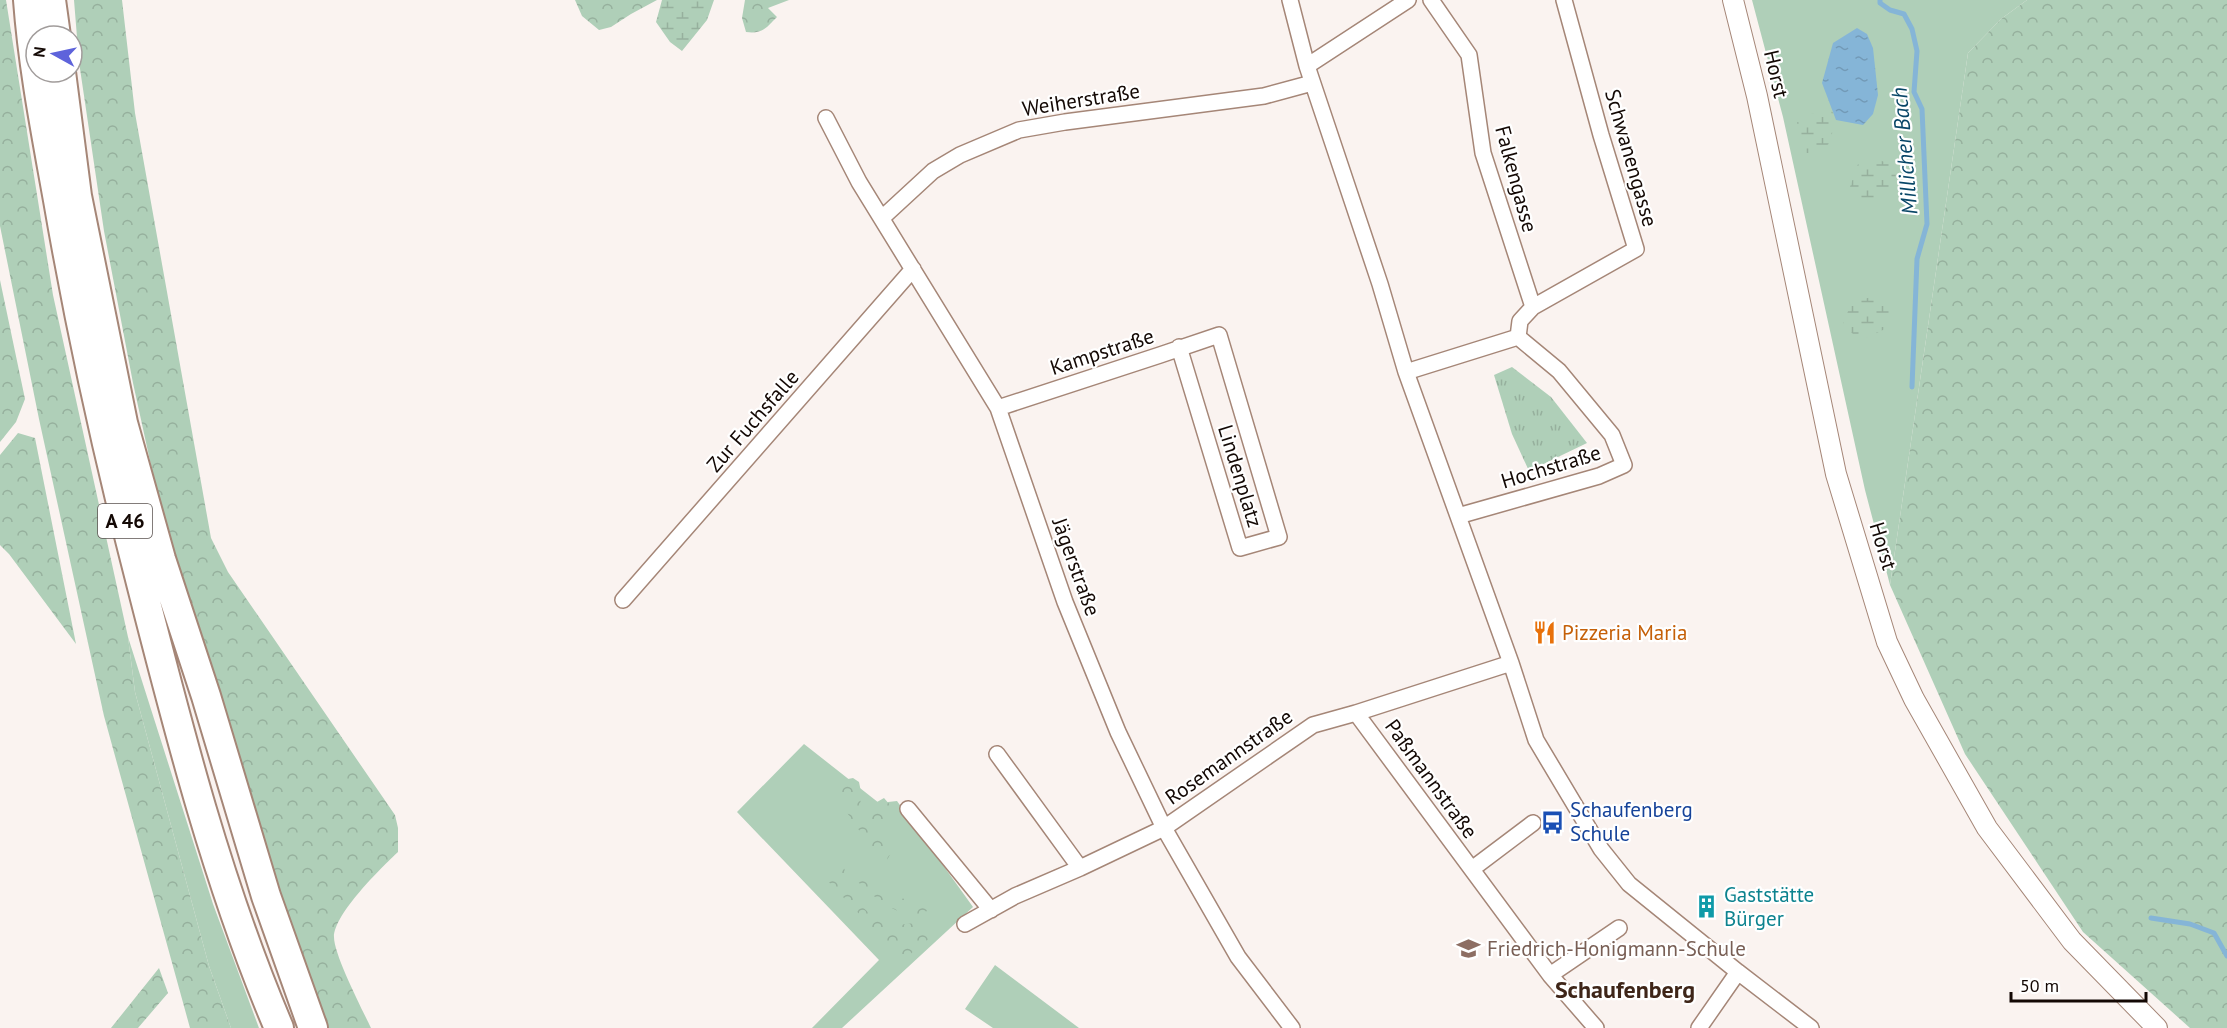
<svg xmlns="http://www.w3.org/2000/svg" width="2227" height="1028" font-family="'PT Sans',sans-serif">
	<defs>
		<pattern id="forest-crowns" width="20" height="18" patternUnits="userSpaceOnUse" patternTransform="scale(1.5)"><rect width="20" height="18" fill="#afcfb8"/><path d="M2 6a3 3 0 1 1 6 0M12 15a3 3 0 1 1 6 0" fill="none" stroke="#96b09d"/></pattern>
		<pattern id="wetland-marsh" width="20" height="14" patternUnits="userSpaceOnUse" patternTransform="scale(1.5)"><rect width="20" height="14" fill="#afcfb8"/><path d="M1 5h8M5 5V1M11 12h8M15 12V8" fill="none" stroke="#96b09d"/></pattern>
		<pattern id="park-tufts" width="24" height="20" patternUnits="userSpaceOnUse" patternTransform="scale(1.5)"><rect width="24" height="20" fill="#afcfb8"/><path d="M3 7l-1-3M5 7V3M7 7l1-3M15 17l-1-3M17 17v-4M19 17l1-3" fill="none" stroke="#96b09d"/></pattern>
		<pattern id="water-ripples" width="26" height="14" patternUnits="userSpaceOnUse" patternTransform="scale(1.5)"><rect width="26" height="14" fill="#85b5d7"/><path d="M2 4q2-2 4 0t4 0M15 11q2-2 4 0t4 0" fill="none" stroke="#729ab7"/></pattern>
	</defs>
	<rect width="100%" height="100%" fill="#faf3f0"/>
	<path fill="#afcfb8" d="M1752,0h275l-26,19 -33,34 -78,532 -25,-95 -82,-373z
		M128,637l85,267 46,124h-28l-22,-62 -74,-274z
		M804,744l75,59 18,-2 76,106 -131,121h-30l67,-68 -142,-148z
		M995,965l84,63h-86l-28,-19z"/>
	<path fill="url(#forest-crowns)" d="M0,0h6l47,295 75,342 7,55 74,274 22,62h-41l-86,-312 -65,-297 -39,-193z
		M74,0h48l13,113 76,425 17,34 167,243 3,13v24c-17,16 -64,62 -64,85 0,18 28,72 37,91h-51l-154,-494 -33,-151 -29,-152 -25,-169z
		M575,0h82l-26,14 -20,13 -12,3 -17,-14z
		M745,0h44l-21,8 9,9c-11,11 -14,17 -31,15l-4,-14z
		M2027,0h200v1028h-37l-107,-96 -118,-178 -75,-169 78,-532 33,-34z
		M0,280l25,119 -9,23 -16,20z
		M18,433l17,5 41,206 -67,-90 -9,-9v-90z
		M853,778l6,4 2,10 -1,20 6,3 7,-3 4,-10 7,-4 13,15 1,12 -11,2 -2,16 7,8 -5,9 -18,-15 -38,-56 12,-9z
		M844,867c2,8 3,20 8,27 7,10 23,27 36,30 18,4 32,-9 48,9l-33,27 -80,-84 8,-8z
		M863,873c8,4 10,12 17,17 14,9 31,9 46,14l1,7c-24,14 -58,-18 -74,-34z
		M159,968l9,25 -30,35h-27z"/>
	<path fill="url(#wetland-marsh)" d="M662,0h52l-7,20 -25,31 -12,-9 -14,-20z
		M1832,111l4,9 -7,24 -16,9h-11l-6,-37z
		M1879,160l14,5 3,9 -5,18 -16,9h-11l-14,-14 8,-23z
		M1873,297l13,5 4,8 -5,19 -17,8 -11,1 -14,-14 9,-23z"/>
	<path fill="url(#park-tufts)" d="M1512,367l39,30 36,46 -58,28 -17,-37 -18,-59z"/>
	<path fill="url(#water-ripples)" d="M1857,28l10,6 6,14 5,47 -5,19 -10,11 -27,-5 -14,-37 11,-40z"/>
	<g fill="none" stroke-linecap="round" stroke-linejoin="round">
		<path stroke="#85b5d7" stroke-width="5" d="M1880,0v3l10,7 14,4 8,15 5,22 -3,41 8,17 5,115 -10,35 -5,128
			M2151,918l39,6 24,9 13,23"/>
		<defs>
			<path id="minor" d="M1290,0l17,66 73,218 26,88 105,291 25,77 65,109 28,35 109,88 73,56
				M1431,0l38,55 14,98 50,154 -13,14 -2,16
				M1307,66l101,-66
				M826,118l33,64 139,226 67,194 53,130 46,96 74,129 54,71
				M882,218l51,-47 27,-16 59,-25 46,-8 199,-26 48,-13
				M1533,307l103,-58 -35,-114 -37,-135
				M1406,372l112,-35
				M998,408l162,-53 59,-20 60,202 -39,11 -61,-201
				M1458,516l141,-40 25,-11 -12,-30 -53,-64 -41,-34
				M623,600l290,-331
				M1356,713l194,262 46,53
				M997,754l83,114
				M908,809l83,101
				M1472,869l61,-46
				M965,924l50,-28 65,-28 84,-40 149,-103 43,-12 155,-50
				M1550,975l69,-47
				M1699,1028l39,-56"/>
			<path id="tertiary" d="M1733,0l24,96 79,378 51,168 27,57 73,129 85,113 85,87"/>
			<path id="motorway" d="M28,0c5,68 18,133 30,200 22,127 49,251 81,375 39,153 78,308 140,453
				M51,0l5,36
				M61,72l16,124 46,227 38,136 45,137 60,200 47,132"/>
		</defs>
		<use href="#minor" stroke="#a58677" stroke-width="18"/>
		<use href="#tertiary" stroke="#a58677" stroke-width="22"/>
		<use href="#motorway" stroke="#a58677" stroke-width="32"/>
		<use href="#minor" stroke="#fff" stroke-width="15"/>
		<use href="#tertiary" stroke="#fff" stroke-width="20"/>
		<use href="#motorway" stroke="#fff" stroke-width="28"/>
	</g>
	<defs>
		<symbol id="restaurant-bare" viewBox="-9 -9 18 18"><path d="M-5-6h1v4h1v-4h1v4h1v-4h1v5L-1.5 .5V6h-2V.5L-5-1ZM5-6V6H3V1.5H1.5Q1.5-4 5-6Z" fill="#e8710a" stroke="#fff" stroke-width="2.5" paint-order="stroke"/></symbol>
		<symbol id="bus-bare" viewBox="-9 -9 18 18"><path d="M-5-6H5V4H4V6H2V4H-2V6H-4V4H-5ZM-3.5-4V0h7V-4ZM-3.5 1.2v1.5H-2V1.2ZM2 1.2v1.5H3.5V1.2Z" fill="#1a4fb4" stroke="#fff" stroke-width="2.5" paint-order="stroke"/></symbol>
		<symbol id="building-bare" viewBox="-9 -9 18 18"><path d="M-4-6H4V6H1V3H-1V6H-4ZM-2.5-4.3h1.7v1.8h-1.7ZM.8-4.3h1.7v1.8H.8ZM-2.5-1h1.7V.8h-1.7ZM.8-1h1.7V.8H.8Z" fill="#0f9aa8" stroke="#fff" stroke-width="2.5" paint-order="stroke"/></symbol>
		<symbol id="school-bare" viewBox="-9 -9 18 18"><path d="M0-5L7-2L0 1L-7-2ZM-4 1L0 2.5L4 1V4Q0 6-4 4Z" fill="#8d6e63" stroke="#fff" stroke-width="2.5" paint-order="stroke"/></symbol>
	</defs>
	<g fill-rule="evenodd">
		<use href="#restaurant-bare" x="1528" y="616" width="33" height="33"/>
		<use href="#bus-bare" x="1536" y="806" width="33" height="33"/>
		<use href="#building-bare" x="1690" y="890" width="33" height="33"/>
		<use href="#school-bare" x="1452" y="932" width="33" height="33"/>
	</g>
	<g text-anchor="middle" stroke-width="4.5" stroke-linejoin="round" paint-order="stroke">
		<rect fill="#fff" stroke="#5a524f" stroke-width="1.5" x="98" y="504" width="54" height="34" rx="4.5"/>
		<g font-size="20" font-weight="bold" fill="#130804">
			<text x="125" y="528">A 46</text>
		</g>
		<g font-size="21" fill="#130804" stroke="#fff">
			<text transform="translate(1776 74) rotate(77)" y="7">Horst</text>
			<text transform="translate(1081 100) rotate(-9)" y="7">Weiherstraße</text>
			<text transform="translate(1631 158) rotate(74)" y="7">Schwanengasse</text>
			<text transform="translate(1516 179) rotate(75)" y="7">Falkengasse</text>
			<text transform="translate(1102 352) rotate(-18)" y="7">Kampstraße</text>
			<text transform="translate(753 421) rotate(-49)" y="7">Zur Fuchsfalle</text>
			<text transform="translate(1551 467) rotate(-17)" y="7">Hochstraße</text>
			<text transform="translate(1240 476) rotate(73)" y="7">Lindenplatz</text>
			<text transform="translate(1883 546) rotate(73)" y="7">Horst</text>
			<text transform="translate(1076 567) rotate(70)" y="7">Jägerstraße</text>
			<text transform="translate(1229 757) rotate(-35)" y="7">Rosemannstraße</text>
			<text transform="translate(1431 779) rotate(54)" y="7">Paßmannstraße</text>
		</g>
		<g font-size="21" fill="#c56008" stroke="#fff" text-anchor="start">
			<text x="1562" y="640">Pizzeria Maria</text>
		</g>
		<g font-size="21" fill="#164399" stroke="#fff" text-anchor="start">
			<text x="1570" y="817">Schaufenberg<tspan x="1570" dy="24">Schule</tspan></text>
		</g>
		<g font-size="21" fill="#0d838f" stroke="#fff" text-anchor="start">
			<text x="1724" y="902">Gaststätte<tspan x="1724" dy="24">Bürger</tspan></text>
		</g>
		<g font-size="21" fill="#785e54" stroke="#fff" text-anchor="start">
			<text x="1487" y="956">Friedrich-Honigmann-Schule</text>
		</g>
		<g font-size="22" font-style="italic" fill="#084667" stroke="#fff">
			<text transform="translate(1904 151) rotate(-95)" y="8">Millicher Bach</text>
		</g>
		<g font-size="24" font-weight="bold" fill="#3e2518" stroke="#fff">
			<text x="1625" y="998">Schaufenberg</text>
		</g>
	</g>
	<g transform="translate(54 54) rotate(278)"><circle r="28" fill="#ffffff" stroke="#a19c9b" stroke-width="1.5"/>
	<path d="M0-4.5L10 22L0 15L-10 22Z" fill="#5e63db"/>
	<text y="-9" font-size="16" font-weight="bold" text-anchor="middle" fill="#130804">N</text>
	</g>
	<path d="M2011 992v9h135v-9" fill="none" stroke="#130804" stroke-width="3"/>
	<text x="2020" y="992" font-size="18" fill="#130804" stroke="#ffffff" stroke-width="4.5" paint-order="stroke">50 m</text>
</svg>
